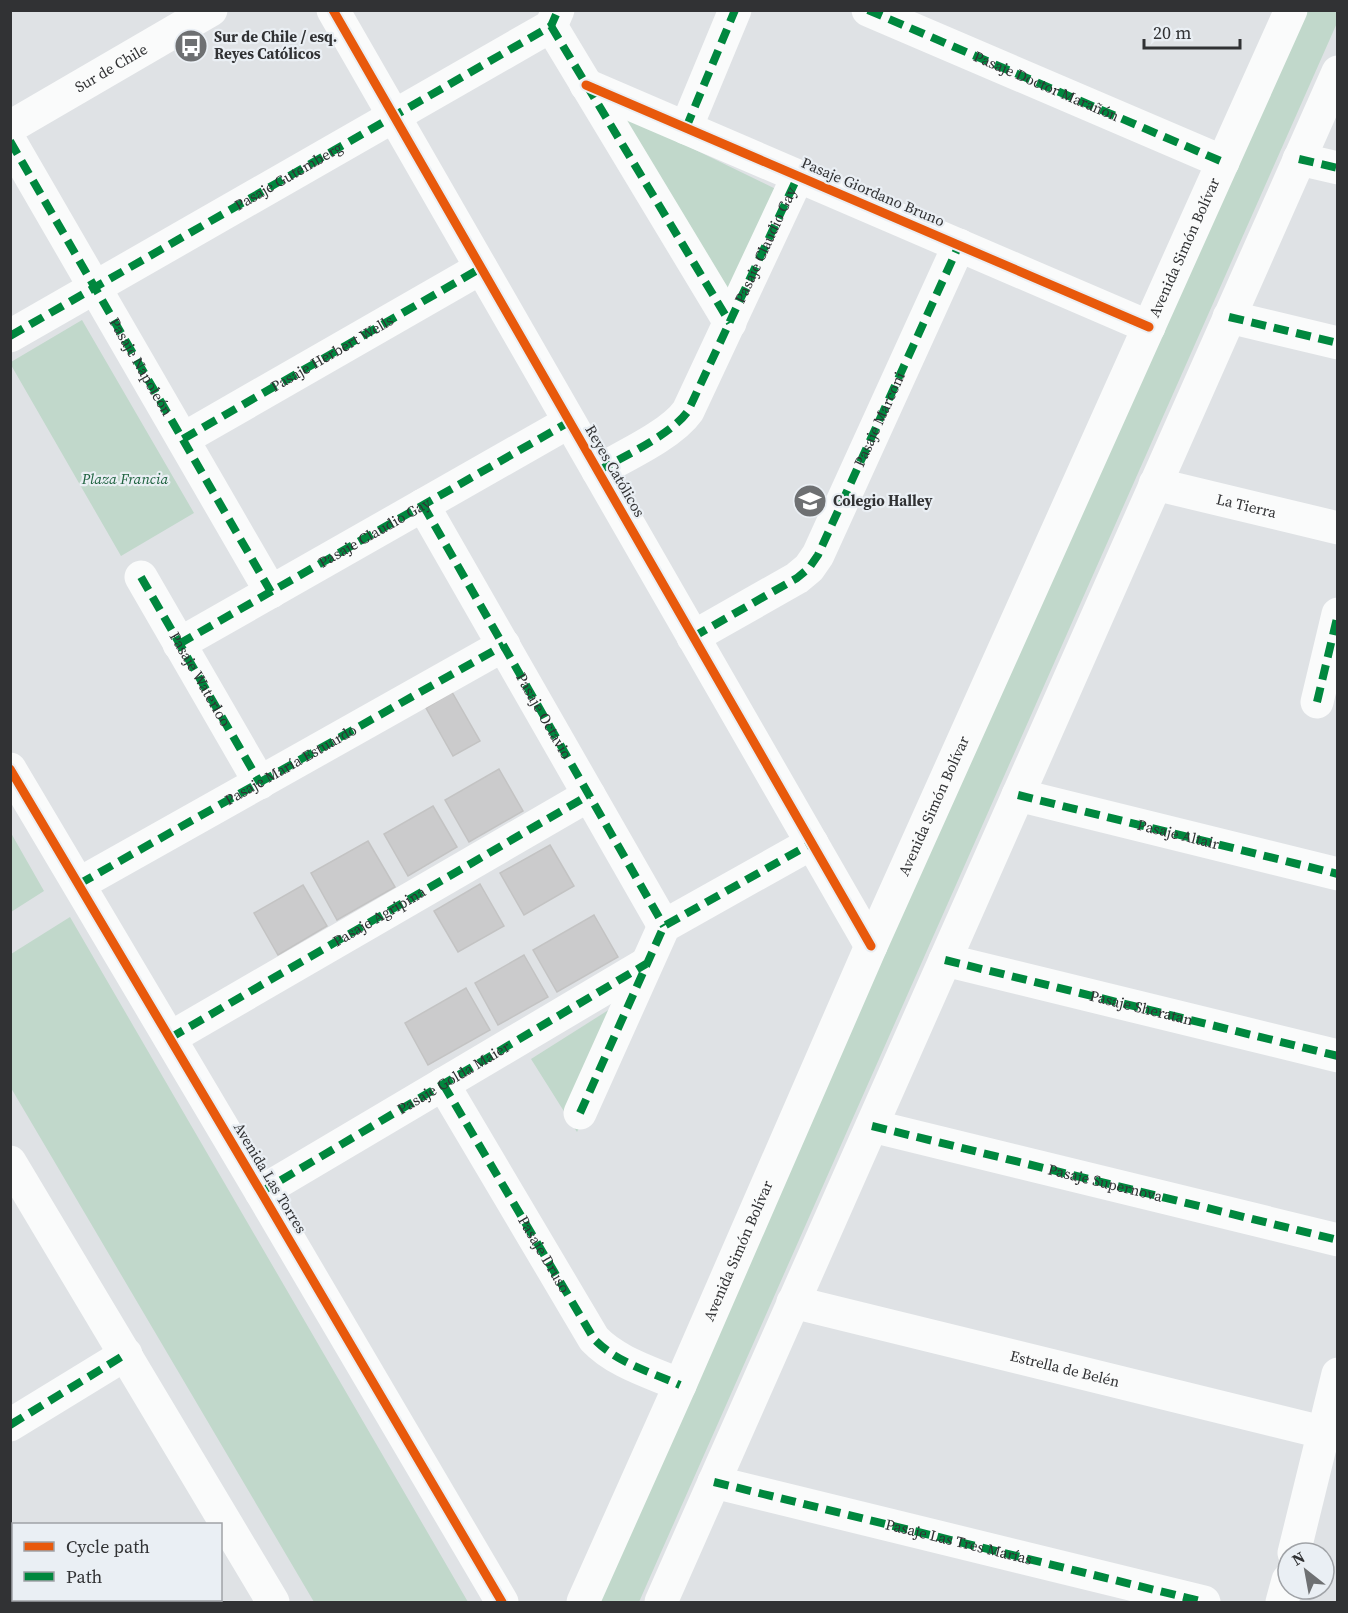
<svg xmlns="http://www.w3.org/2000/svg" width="1348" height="1613" font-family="'Source Serif 4',serif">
	<rect width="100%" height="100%" fill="#dfe2e5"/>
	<path fill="#c1d8cb" d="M1303,11h34v12l-698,1579h-44z
		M609,108l175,85 -53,107z
		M82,320l112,193 -73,43 -110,-191v-3z
		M11,833l33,58 -33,21h-1z
		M70,917l398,685h-154l-303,-514v-134z
		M648,985l-71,147 -46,-73z"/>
	<path fill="#cbcbcc" stroke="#c3c3c3" stroke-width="1.5" d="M452,692l28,49 -27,15 -27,-48z
		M499,769l24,42 -54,31 -24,-42z
		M433,806l24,41 -49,29 -24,-42z
		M368,841l27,46 -58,33 -26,-47z
		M550,845l24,41 -50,29 -24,-42z
		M480,884l24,42 -46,26 -24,-41z
		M303,885l24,41 -49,29 -24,-42z
		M594,915l24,42 -61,35 -24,-42z
		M524,955l24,42 -50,28 -23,-42z
		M466,988l24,42 -62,35 -23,-42z"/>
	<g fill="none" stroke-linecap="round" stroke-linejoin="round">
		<g stroke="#fafbfb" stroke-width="33">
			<path d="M333,10l538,936"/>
			<path id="s1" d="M868,10l355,152"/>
			<path d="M551,26l179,297"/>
			<path d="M586,85l563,242"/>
			<path d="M686,128l49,-118"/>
			<path id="s2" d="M10,141l261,451"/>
			<path d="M1299,159l39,9"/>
			<path d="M1229,317l109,26"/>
			<path id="s3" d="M10,336l541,-310 7,-16"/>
			<path d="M183,439l298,-171"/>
			<path d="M598,471c26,-15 73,-36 90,-60l110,-235"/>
			<path id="s4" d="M1155,484l183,44"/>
			<path d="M423,505l241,421"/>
			<path d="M141,577l119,206"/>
			<path id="s5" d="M693,637l104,-59 12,-10 9,-13 141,-310"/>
			<path id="s6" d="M179,644l390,-222"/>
			<path d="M1317,702l21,-88"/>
			<path d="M1018,795l320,79"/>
			<path id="s7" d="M79,884l425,-239"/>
			<path id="s8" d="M945,960l393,96"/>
			<path d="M170,1038l419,-243"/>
			<path id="s9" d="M443,1084l151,255c23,24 57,33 86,46"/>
			<path d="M580,1113l84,-187 148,-83"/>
			<path id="s10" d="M872,1126l466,114"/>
			<path d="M261,1192l385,-228"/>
			<path id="s11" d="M793,1302l545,134"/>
			<path d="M10,1425l116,-71"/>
			<path id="s12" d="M714,1482l490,120"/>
			<path d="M1294,1553l44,-179"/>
			<path d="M10,1578l4,5"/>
			<path d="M1282,1602l6,-22"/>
		</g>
		<g stroke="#fafbfb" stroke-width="33">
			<path id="s13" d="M10,127l201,-117"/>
			<path d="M10,769l251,423 241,410"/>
			<path d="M10,1162l263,440"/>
		</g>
		<g stroke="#fafbfb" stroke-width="33">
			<path id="s14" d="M583,1602l97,-217 191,-439 420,-936"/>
			<path d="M661,1602l677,-1530"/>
		</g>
		<g stroke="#00873e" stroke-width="8" stroke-dasharray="15 8" stroke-linecap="butt">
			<path d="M868,10l355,152"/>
			<path d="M551,26l179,297"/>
			<path d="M686,128l49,-118"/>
			<path d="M10,141l261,451"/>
			<path d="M1299,159l39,9"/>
			<path d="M1229,317l109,26"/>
			<path d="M10,336l541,-310 7,-16"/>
			<path id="s15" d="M183,439l298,-171"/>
			<path id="s16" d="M598,471c26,-15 73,-36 90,-60l110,-235"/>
			<path id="s17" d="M423,505l241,421"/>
			<path id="s18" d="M141,577l119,206"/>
			<path d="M693,637l104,-59 12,-10 9,-13 141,-310"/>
			<path d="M179,644l390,-222"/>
			<path d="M1317,702l21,-88"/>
			<path id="s19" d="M1018,795l320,79"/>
			<path d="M79,884l425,-239"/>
			<path d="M945,960l393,96"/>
			<path id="s20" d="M170,1038l419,-243"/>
			<path d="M443,1084l151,255c23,24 57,33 86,46"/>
			<path d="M580,1113l84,-187 148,-83"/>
			<path d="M872,1126l466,114"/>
			<path id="s21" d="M261,1192l385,-228"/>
			<path d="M10,1425l116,-71"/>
			<path d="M714,1482l490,120"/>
			<path d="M10,1578l4,5"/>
			<path d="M23,1600l2,2"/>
		</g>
		<defs>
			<path id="cycleway" d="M333,10l538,936
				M586,85l563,242
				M10,769l251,423 241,410"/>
		</defs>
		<use href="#cycleway" stroke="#eaeff4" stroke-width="13"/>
		<use href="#cycleway" stroke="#e8590c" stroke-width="9"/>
	</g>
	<defs>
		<symbol id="bus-disc" viewBox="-11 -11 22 22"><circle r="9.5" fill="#6e7072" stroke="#eaeff4"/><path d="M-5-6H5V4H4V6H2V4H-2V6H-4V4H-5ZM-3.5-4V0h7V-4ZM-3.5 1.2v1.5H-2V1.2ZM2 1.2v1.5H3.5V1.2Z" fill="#fff"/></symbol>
		<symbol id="school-disc" viewBox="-11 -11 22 22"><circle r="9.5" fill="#6e7072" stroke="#eaeff4"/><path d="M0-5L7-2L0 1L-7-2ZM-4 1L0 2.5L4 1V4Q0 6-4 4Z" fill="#fff"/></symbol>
	</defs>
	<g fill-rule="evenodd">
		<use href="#bus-disc" x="172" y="27" width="38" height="38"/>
		<use href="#school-disc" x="791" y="482" width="38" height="38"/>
	</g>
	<g text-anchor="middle" stroke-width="4.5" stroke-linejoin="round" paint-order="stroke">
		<g font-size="15" font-weight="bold" fill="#313234" stroke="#eaeff4" text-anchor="start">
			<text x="214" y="42">Sur de Chile / esq.<tspan x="214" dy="17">Reyes Católicos</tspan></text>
			<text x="833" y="506">Colegio Halley</text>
		</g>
		<g font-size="15" fill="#313234" stroke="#eaeff4">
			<text dy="5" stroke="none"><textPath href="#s13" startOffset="117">Sur de Chile</textPath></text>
			<text dy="5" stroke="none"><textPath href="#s1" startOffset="194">Pasaje Doctor Marañón</textPath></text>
			<text dy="5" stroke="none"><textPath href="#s3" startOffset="321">Pasaje Gutemberg</textPath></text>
			<text transform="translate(873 192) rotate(23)" y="5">Pasaje Giordano Bruno</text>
			<text dy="5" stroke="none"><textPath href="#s16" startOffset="292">Pasaje Claudio Gay</textPath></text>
			<text dy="5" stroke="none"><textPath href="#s14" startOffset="1482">Avenida Simón Bolívar</textPath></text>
			<text dy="5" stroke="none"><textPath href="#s15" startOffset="172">Pasaje Herbert Wells</textPath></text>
			<text dy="5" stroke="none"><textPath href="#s2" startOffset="261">Pasaje Napoleón</textPath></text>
			<text dy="5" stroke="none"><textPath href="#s5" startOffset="300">Pasaje Marconi</textPath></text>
			<text transform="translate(615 471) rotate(60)" y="5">Reyes Católicos</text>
			<text dy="5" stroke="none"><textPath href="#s4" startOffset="94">La Tierra</textPath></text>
			<text dy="5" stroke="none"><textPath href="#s6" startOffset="225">Pasaje Claudio Gay</textPath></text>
			<text dy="5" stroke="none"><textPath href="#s18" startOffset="118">Pasaje Waterloo</textPath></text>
			<text dy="5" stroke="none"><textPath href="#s17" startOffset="243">Pasaje Octavio</textPath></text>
			<text dy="5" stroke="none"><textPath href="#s7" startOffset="243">Pasaje María Estuardo</textPath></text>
			<text dy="5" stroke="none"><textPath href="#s14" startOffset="870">Avenida Simón Bolívar</textPath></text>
			<text dy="5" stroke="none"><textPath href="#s19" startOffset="165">Pasaje Altair</textPath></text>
			<text dy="5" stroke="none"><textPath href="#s20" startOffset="242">Pasaje Agripina</textPath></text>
			<text dy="5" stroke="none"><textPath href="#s8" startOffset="202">Pasaje Sheratan</textPath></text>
			<text dy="5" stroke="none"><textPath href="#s21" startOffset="224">Pasaje Golda Maier</textPath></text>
			<text transform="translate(270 1178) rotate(59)" y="5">Avenida Las Torres</text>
			<text dy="5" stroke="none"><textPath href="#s10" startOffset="240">Pasaje Supernova</textPath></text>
			<text dy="5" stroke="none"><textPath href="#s14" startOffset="384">Avenida Simón Bolívar</textPath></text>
			<text dy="5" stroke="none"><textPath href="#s9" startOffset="198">Pasaje Druso</textPath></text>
			<text dy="5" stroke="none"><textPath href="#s11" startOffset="280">Estrella de Belén</textPath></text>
			<text dy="5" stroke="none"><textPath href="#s12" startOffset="252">Pasaje Las Tres Marías</textPath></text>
		</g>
		<g font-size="15" font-style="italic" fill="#1e623f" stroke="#eaeff4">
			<text x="125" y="484">Plaza Francia</text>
		</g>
	</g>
	<rect width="1348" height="1613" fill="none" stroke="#313234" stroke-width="24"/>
	<rect x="12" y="1523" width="210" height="78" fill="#eaeff4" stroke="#a0a3a7" stroke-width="1.5"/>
	<rect x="24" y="1542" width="30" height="9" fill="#e8590c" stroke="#a0a3a7" stroke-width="1.5"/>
	<text x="66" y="1553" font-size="18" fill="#313234">Cycle path</text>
	<rect x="24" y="1572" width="30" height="9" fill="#00873e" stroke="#a0a3a7" stroke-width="1.5"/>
	<text x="66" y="1583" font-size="18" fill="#313234">Path</text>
	<g transform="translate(1306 1571) rotate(329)"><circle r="28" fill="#eaeff4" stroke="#a0a3a7" stroke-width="1.5"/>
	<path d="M0-4.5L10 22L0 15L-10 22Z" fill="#6e7072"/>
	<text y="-9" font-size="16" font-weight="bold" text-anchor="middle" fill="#313234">N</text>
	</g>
	<path d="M1144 39v9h96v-9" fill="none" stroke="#313234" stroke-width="3"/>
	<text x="1153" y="39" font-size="18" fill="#313234" stroke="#eaeff4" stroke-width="4.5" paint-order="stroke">20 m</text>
</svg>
